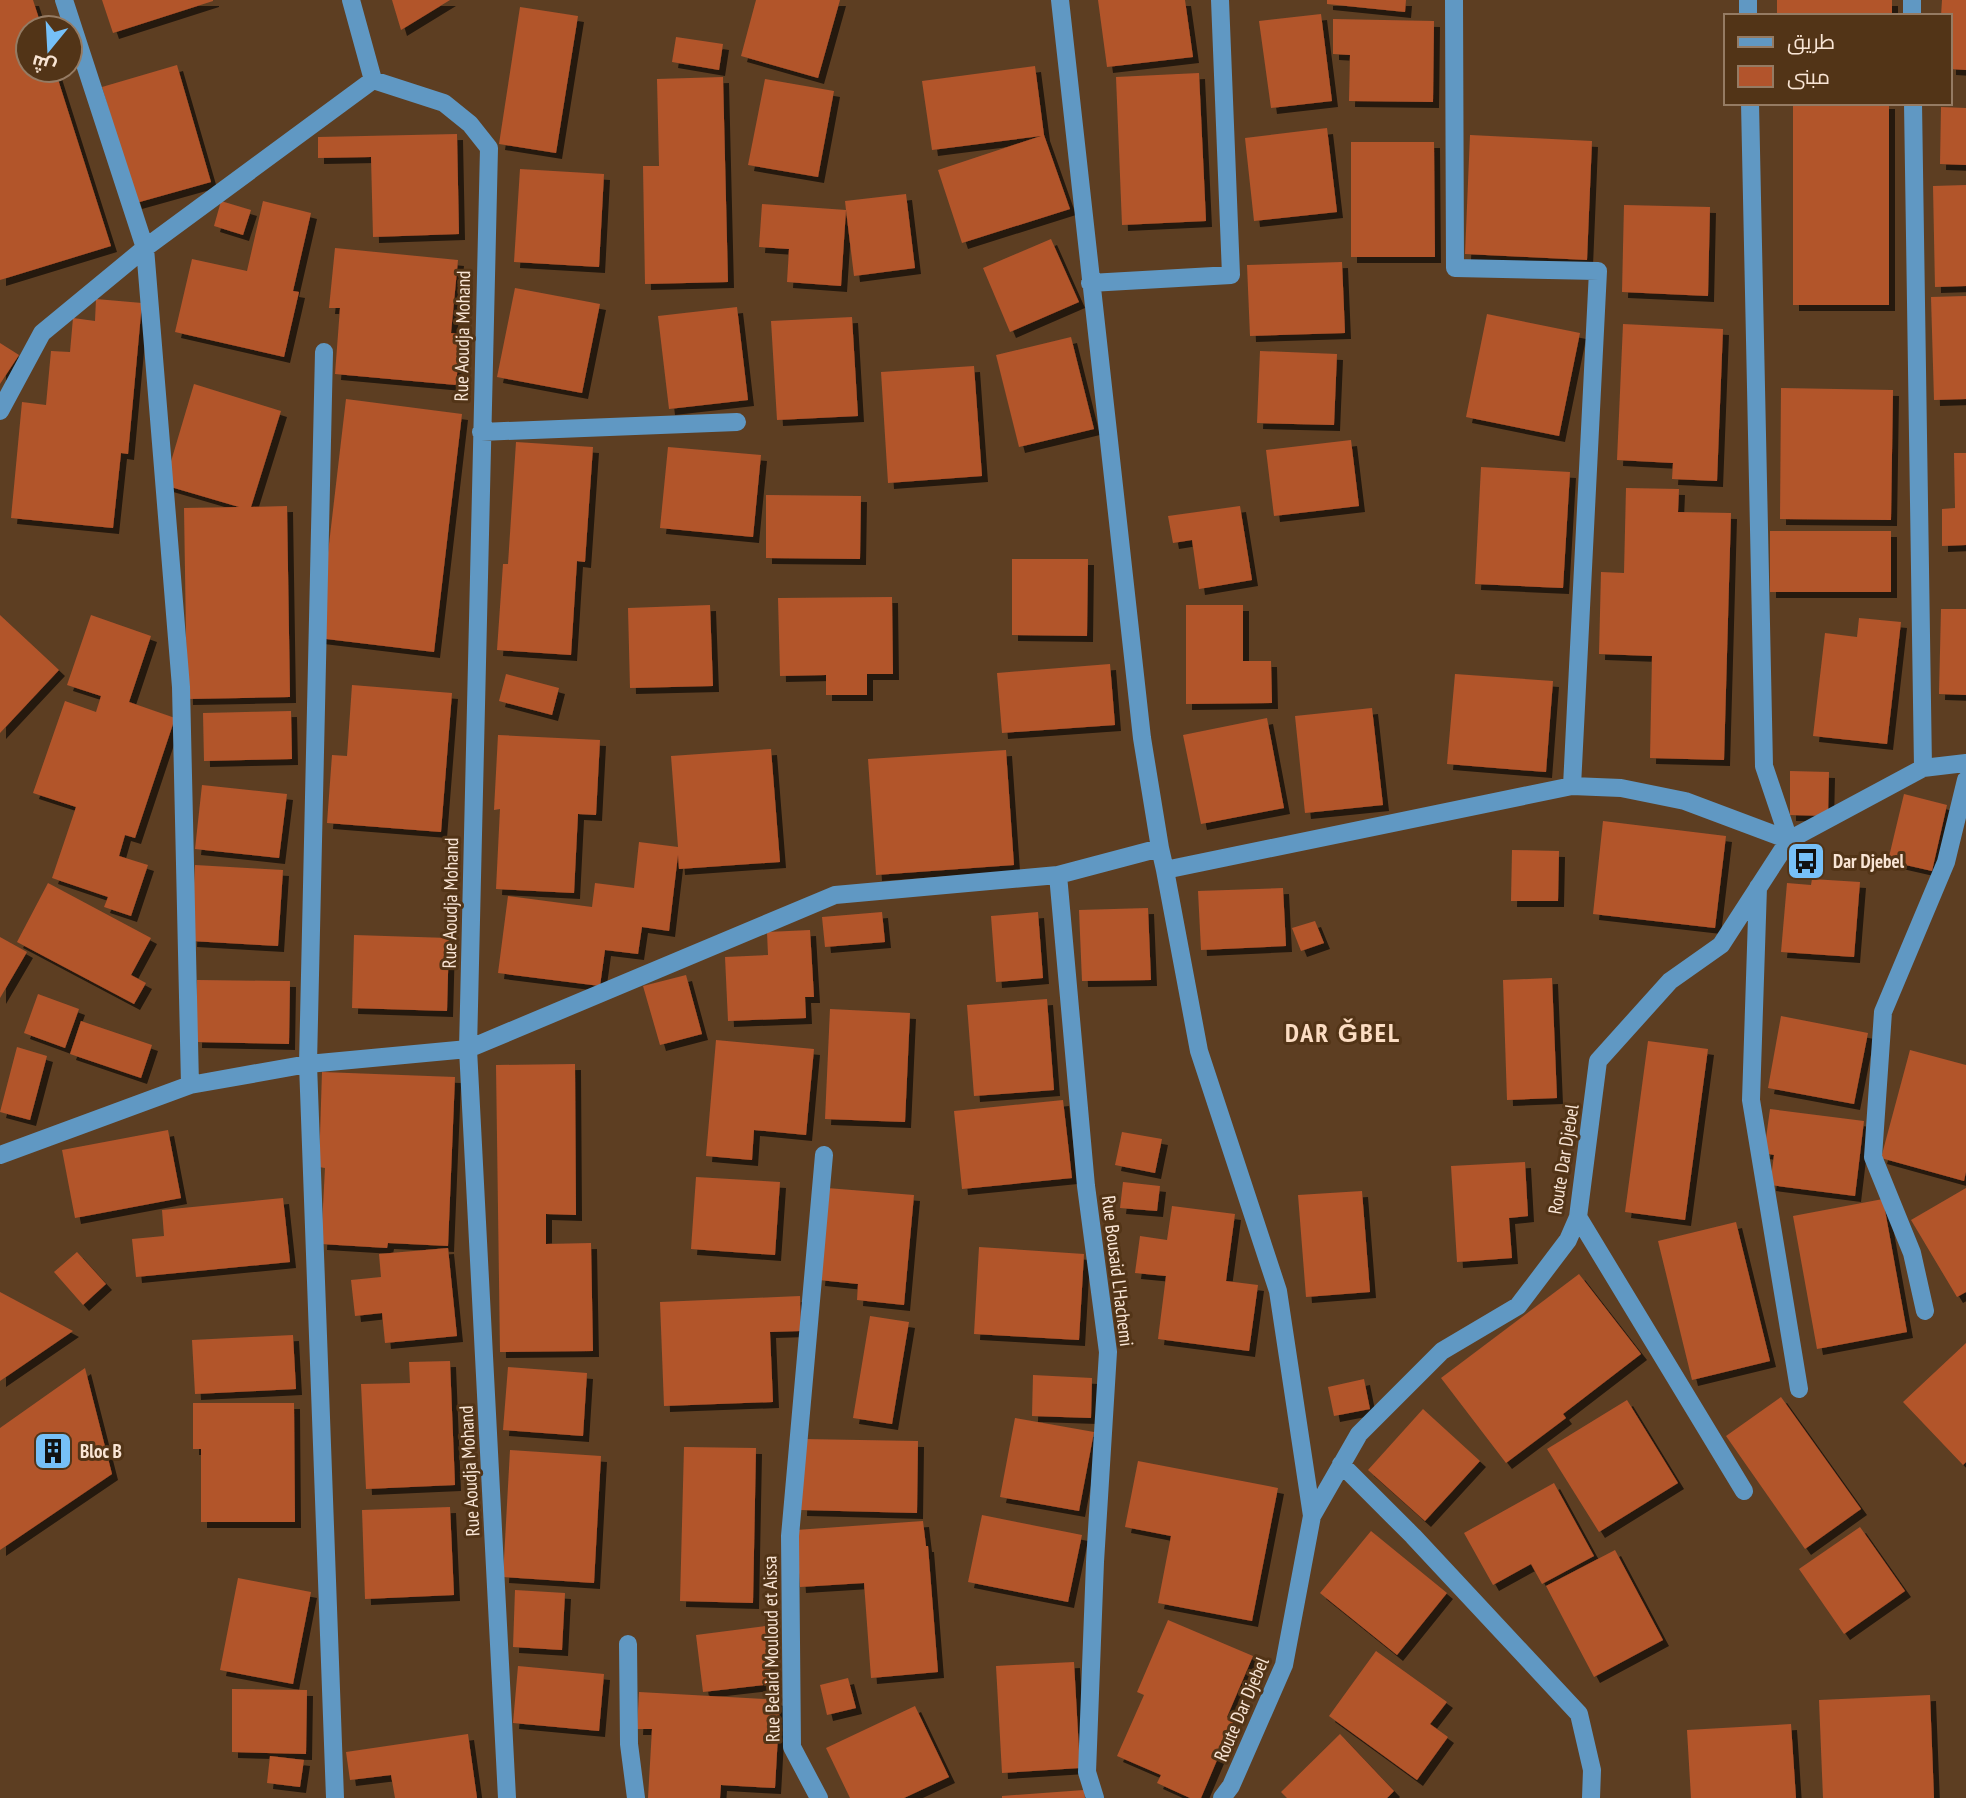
<svg xmlns="http://www.w3.org/2000/svg" width="1966" height="1798" font-family="'PT Sans Narrow',Cairo,sans-serif">
	<defs>
		<filter id="shadow"><feDropShadow dx="6" dy="6" stdDeviation="0" flood-color="#0009"/></filter>
	</defs>
	<rect width="100%" height="100%" fill="#5d3e22"/>
	<path fill="#b2542c" filter="url(#shadow)" d="M0,0h33l9,28h-14v42h27l56,176 -111,34z
		M102,0h111v1l-100,32z
		M392,0h58l-49,30z
		M756,0h84l-22,78 -77,-22z
		M1098,0h87l8,57 -86,10z
		M1327,0h79l-1,12 -78,-8z
		M1777,0h115v16h-115z
		M1942,0h24v70l-16,-1v-53h-9z
		M520,7l58,9 -22,137 -57,-9z
		M1321,14l11,87 -61,7 -12,-87z
		M1333,19l101,2 -1,81 -84,-1 1,-46 -17,-1z
		M676,37l47,7 -4,26 -47,-8z
		M177,65l34,117 -75,21 -34,-116z
		M1035,66l9,69 26,74 -108,34 -24,-73 103,-34 -109,14 -10,-69z
		M1199,73l7,148 -84,4 -6,-148z
		M723,77l5,205 -83,2 -2,-118h16l-2,-87z
		M765,79l69,12 -16,86 -70,-12z
		M1793,103h96v202h-96z
		M1941,107l25,1v57l-26,-1z
		M1327,128l10,84 -83,9 -9,-83z
		M457,134l2,100 -86,3 -2,-80 -53,1v-21z
		M1470,135l122,6 -5,119 -122,-6z
		M1351,142h83l1,115h-84z
		M520,169l84,5 -5,93 -85,-5z
		M1966,185v101l-31,1 -2,-101z
		M906,194l9,74 -61,8 -8,-66 -5,76 -54,-4 2,-33 -30,-2 3,-43 84,6 -1,-9z
		M221,201l30,9 -8,25 -29,-9z
		M263,201l48,12 -18,78 6,1 -15,65 -109,-25 17,-73 55,12z
		M1624,205l86,2 -2,89 -86,-4z
		M1051,239l28,63 -69,30 -27,-64z
		M335,248l123,12 -7,73 10,1 -5,51 -121,-11 5,-66h-11z
		M1342,262l3,71 -95,3 -3,-71z
		M515,288l85,16 -18,89 -85,-16z
		M1966,296v103l-32,1 -3,-103z
		M96,299l46,4 -14,151 -7,-1 -8,75 -102,-10 11,-116 24,3 5,-54 19,1 3,-34 22,3z
		M737,307l11,93 -79,9 -11,-93z
		M1487,314l93,19 -21,103 -93,-19z
		M852,317l6,99 -81,4 -6,-99z
		M1623,324l100,5 -6,152 -45,-2 1,-16 -56,-3z
		M1071,337l23,92 -75,18 -23,-92z
		M0,343l19,12 -19,29z
		M1260,351l77,3 -3,71 -77,-2z
		M974,366l8,110 -94,7 -7,-111z
		M194,384l87,27 -30,96 36,-1 3,191 -103,2 -3,-191 55,-1 -75,-22z
		M1781,388l112,2 -2,130 -111,-1z
		M346,399l116,15 -28,238 -116,-14z
		M1351,440l8,66 -85,10 -8,-66z
		M516,442l77,5 -8,115 -8,-1 -6,94 -74,-5 6,-86h5z
		M668,447l93,8 -8,82 -93,-9z
		M1954,453h12v92l-24,1v-37l13,-1z
		M1481,467l89,5 -7,116 -88,-4z
		M1626,488l53,1 -1,23 53,1 -7,247 -74,-2 2,-102 -53,-2 2,-82 23,1z
		M766,495l95,1 -1,63 -94,-1z
		M1240,506l12,74 -53,9 -7,-49 -19,3 -5,-27z
		M1770,531h121v61h-121z
		M1012,559h76l-1,77 -75,-1z
		M892,597l1,77h-26v21h-41v-20l-46,1 -2,-78z
		M710,605l3,81 -83,2 -2,-80z
		M1186,605h57v56h28l1,42 -86,1z
		M1941,609h25v86l-27,-1z
		M0,615l59,55 -59,63z
		M91,615l60,21 -22,66 46,16 -40,120 -10,-3 -6,21 29,9 -17,51 -27,-9 4,-10 -56,-19 24,-71 -43,-14 32,-92 31,11 5,-16 -34,-11z
		M1859,618l42,4 -14,122 -74,-8 12,-103 32,4z
		M1110,664l5,61 -113,8 -5,-60z
		M506,674l53,14 -7,27 -53,-14z
		M1455,674l98,7 -7,91 -99,-8z
		M352,685l100,8 -11,139 -114,-9 5,-68 15,1z
		M1372,708l11,97 -78,8 -10,-97z
		M291,711l1,48 -88,2 -1,-48z
		M1267,718l17,90 -83,16 -18,-89z
		M498,735l102,5 -4,75 -18,-1 -4,79 -78,-4 4,-80 -6,1z
		M771,749l9,113 -101,7 -1,-14 -9,76 -27,-4 -4,27 -33,-4 -5,36 -102,-13 10,-77 84,11 3,-24 39,5 5,-46 39,5 -7,-91z
		M1006,750l8,115 -138,10 -8,-116z
		M1790,771l39,1 -1,44 -38,-1z
		M202,785l85,9 -8,64 -84,-9z
		M1904,794l43,11 -15,66 -44,-10z
		M1603,821l123,15 -11,92 -122,-14z
		M1512,850l47,1 -1,50h-47z
		M195,865l88,5 -5,76 -87,-5z
		M1812,879l48,3 -6,75 -73,-5 6,-69 24,2z
		M48,883l103,55 -20,37 15,8 -12,21 -117,-62z
		M1283,888l3,58 -85,4 -3,-59z
		M1148,908l3,72 -69,1 -3,-71z
		M882,912l3,30 -60,5 -3,-30z
		M1038,912l5,66 -47,4 -5,-66z
		M1315,921l9,22 -23,8 -9,-23z
		M810,930l4,67h-9l1,21 -78,3 -3,-64 43,-2 -1,-23z
		M354,935l95,3 -2,73 -95,-3z
		M0,937l27,15 -27,46z
		M686,975l16,59 -42,11 -17,-59z
		M1552,978l5,120 -50,2 -4,-120z
		M197,980l93,1 -1,63 -93,-2z
		M38,994l41,15 -14,39 -41,-15z
		M1047,999l7,91 -80,6 -7,-91z
		M830,1009l80,4 -5,109 -80,-3z
		M1781,1016l87,17 -14,71 -86,-16z
		M81,1021l71,24 -11,33 -71,-24z
		M716,1040l98,9 -8,86 -52,-5 -2,30 -46,-4z
		M1648,1041l60,8 -23,171 -60,-8z
		M17,1047l30,9 -17,64 -30,-8z
		M1910,1050l56,15v107l-2,9 -83,-23z
		M575,1064l1,151 -30,-1v30l45,-1 2,108 -93,1 -4,-287z
		M322,1072l133,5 -7,169 -60,-3 -1,5 -66,-4 4,-76 -6,-1z
		M1063,1100l9,78 -110,11 -8,-78z
		M1770,1109l94,12 -9,75 -85,-11 4,-30 -10,-2z
		M168,1130l13,68 -106,20 -13,-68z
		M1122,1132l40,7 -7,34 -40,-8z
		M1525,1162l3,54 -19,2 3,40 -55,4 -6,-96z
		M696,1177l84,5 -5,73 -84,-6z
		M1123,1182l37,4 -3,25 -37,-3z
		M827,1188l87,7 -10,110 -47,-5 1,-16 -39,-4z
		M1966,1188v104l-9,5 -46,-77z
		M1362,1191l8,101 -64,5 -8,-102z
		M283,1198l7,64 -154,15 -4,-38 32,-3 -2,-26z
		M1883,1199l24,133 -90,17 -24,-133z
		M1172,1206l63,8 -9,67 32,4 -9,66 -91,-12 8,-63 -31,-3 5,-37 27,4z
		M1736,1222l34,139 -78,19 -34,-139z
		M979,1247l105,7 -5,86 -105,-6z
		M448,1248l9,88 -72,7 -3,-30 -27,3 -4,-36 30,-3 -2,-23z
		M77,1252l29,32 -23,21 -29,-33z
		M1579,1274l62,80 -78,60 3,4 -60,45 -65,-85z
		M0,1292l73,39 -73,50z
		M800,1296l1,35 -31,1 3,70 -109,4 -4,-104z
		M870,1316l39,6 -17,102 -39,-6z
		M293,1335l3,54 -101,5 -3,-54z
		M1966,1343v119l-3,3 -60,-63z
		M450,1361l5,124 -89,4 -5,-105 49,-1 -1,-21z
		M508,1367l79,6 -4,63 -80,-6z
		M85,1368l27,106 -112,76v-122z
		M1033,1375l59,3 -1,40 -59,-2z
		M1364,1379l6,30 -36,7 -6,-29z
		M1781,1397l80,112 -56,40 -79,-113z
		M1627,1400l51,83 -79,49 -52,-83z
		M193,1403h101l1,119h-94v-73h-8z
		M1423,1409l57,52 -55,60 -57,-51z
		M1015,1418l79,14 -15,79 -79,-14z
		M803,1439l115,2 -1,72 -116,-3z
		M684,1447l72,1 -3,155 -73,-2z
		M510,1450l91,6 -7,127 -91,-6z
		M1138,1461l140,27 -26,133 -94,-18 13,-67 -46,-9z
		M1554,1483l40,73 -52,28 -11,-20 -38,21 -29,-52z
		M450,1507l4,88 -89,4 -3,-89z
		M982,1515l100,20 -14,67 -100,-20z
		M923,1521l3,25h2l10,126 -67,6 -7,-95 -64,4 -4,-57z
		M1860,1527l45,64 -61,43 -45,-65z
		M1371,1531l76,62 -50,62 -77,-62z
		M1615,1550l48,90 -69,37 -48,-91z
		M238,1578l73,14 -18,92 -73,-14z
		M515,1590l50,3 -3,57 -49,-3z
		M1168,1620l85,36 -26,61 7,3 -33,78h-11l-33,-15 4,-8 -44,-19 27,-61 -7,-3z
		M765,1626l7,58 -69,8 -7,-57z
		M1376,1651l71,51 -17,22 18,13 -31,43 -88,-64z
		M1074,1662l6,106 -78,5 -6,-107z
		M518,1666l86,8 -5,57 -86,-8z
		M848,1678l8,30 -29,7 -7,-30z
		M232,1689l75,1 -1,64 -74,-2z
		M639,1692l141,8 -5,88 -54,-3 -1,13h-72l4,-69h-15z
		M1930,1695l4,103h-111l-4,-98z
		M915,1706l34,71 -45,21h-54l-24,-50z
		M1791,1724l5,74h-105l-4,-68z
		M468,1734l9,64h-82l-4,-23 -41,5 -4,-28z
		M1340,1734l54,57 -7,7h-100l-6,-6z
		M270,1756l34,4 -4,27 -33,-4z
		M1084,1790l1,8h-83v-2z"/>
	<g fill="none" stroke-linecap="round" stroke-linejoin="round">
		<path stroke="#6098c3" stroke-width="18" d="M351,0l22,80
			M1060,0l82,738 18,110
			M1454,0l1,268 143,3 -26,515
			M1748,0v16
			M1912,0v16
			M373,80l71,23 26,21 19,24 -21,901 39,749
			M1750,103l14,663 25,74
			M1913,103l10,665
			M1090,283l141,-8 -11,-275
			M324,352l-16,712 27,734
			M0,411l42,-78 103,-85 228,-168
			M481,432l256,-10
			M1165,870l34,181 79,240 34,225
			M1058,875l28,311 22,166 -13,210 -8,210 8,26
			M1758,887l-7,213 48,289
			M190,1085l118,-21 160,-15 367,-154 223,-20 102,-27 5,22 407,-84 49,2 64,13 104,39
			M0,1155l190,-70 -9,-398 -36,-439 -81,-248
			M1578,1217l166,274
			M1925,1311l-13,-58 -39,-96 10,-145 63,-150 20,-82
			M1341,1464l72,72 166,178 13,56 -1,28
			M628,1644l1,100 7,54
			M819,1798l-27,-51 -2,-211 34,-381
			M1222,1798l9,-12 53,-121 28,-149 47,-82 83,-83 76,-45 50,-66 10,-23 20,-156 72,-80 51,-36 68,-105 134,-72 43,-5"/>
	</g>
	<defs>
		<symbol id="bus-square" viewBox="-11 -11 22 22"><rect x="-9" y="-9" width="18" height="18" rx="4" fill="#76c0f7" stroke="#523417"/><path d="M-5-6H5V4H4V6H2V4H-2V6H-4V4H-5ZM-3.5-4V0h7V-4ZM-3.5 1.2v1.5H-2V1.2ZM2 1.2v1.5H3.5V1.2Z" fill="#111"/></symbol>
		<symbol id="building-square" viewBox="-11 -11 22 22"><rect x="-9" y="-9" width="18" height="18" rx="4" fill="#76c0f7" stroke="#523417"/><path d="M-4-6H4V6H1V3H-1V6H-4ZM-2.5-4.3h1.7v1.8h-1.7ZM.8-4.3h1.7v1.8H.8ZM-2.5-1h1.7V.8h-1.7ZM.8-1h1.7V.8H.8Z" fill="#111"/></symbol>
	</defs>
	<g fill-rule="evenodd">
		<use href="#bus-square" x="1784" y="839" width="44" height="44"/>
		<use href="#building-square" x="31" y="1429" width="44" height="44"/>
	</g>
	<g text-anchor="middle" stroke-width="6" stroke-linejoin="round" paint-order="stroke">
		<g font-size="19" fill="#f9e5d5" stroke="#523417">
			<text transform="translate(462 336) rotate(-89)" y="7">Rue Aoudja Mohand</text>
			<text transform="translate(450 903) rotate(-89)" y="7">Rue Aoudja Mohand</text>
			<text transform="translate(1563 1159) rotate(-81)" y="7">Route Dar Djebel</text>
			<text transform="translate(1118 1271) rotate(83)" y="7">Rue Bousaid L'Hachemi</text>
			<text transform="translate(469 1471) rotate(-93)" y="7">Rue Aoudja Mohand</text>
			<text transform="translate(771 1649) rotate(-91)" y="7">Rue Belaid Mouloud et Aissa</text>
			<text transform="translate(1241 1709) rotate(-67)" y="7">Route Dar Djebel</text>
		</g>
		<g font-size="19" font-weight="bold" fill="#f9e5d5" stroke="#523417" text-anchor="start">
			<text x="1833" y="868">Dar Djebel</text>
			<text x="80" y="1458">Bloc B</text>
		</g>
		<g font-size="26" font-weight="bold" letter-spacing="2" fill="#fcddc3" stroke="#523417">
			<text x="1343" y="1042">DAR ǦBEL</text>
		</g>
	</g>
	<rect x="1724" y="14" width="228" height="91" fill="#523417" stroke="#957b63" stroke-width="2"/>
	<rect x="1738" y="37" width="35" height="10" fill="#6098c3" stroke="#957b63" stroke-width="2"/>
	<text x="1787" y="49" font-size="21" fill="#f9e5d5">طريق</text>
	<rect x="1738" y="66" width="35" height="21" fill="#b2542c" stroke="#957b63" stroke-width="2"/>
	<text x="1787" y="84" font-size="21" fill="#f9e5d5">مبنى</text>
	<g transform="translate(49 49) rotate(198)"><circle r="33" fill="#523417" stroke="#957b63" stroke-width="2"/>
	<path d="M0-5L12 26L0 18L-12 26Z" fill="#76c0f7"/>
	<text y="-10" font-size="19" font-weight="bold" text-anchor="middle" fill="#f9e5d5">ش</text>
	</g>
</svg>
